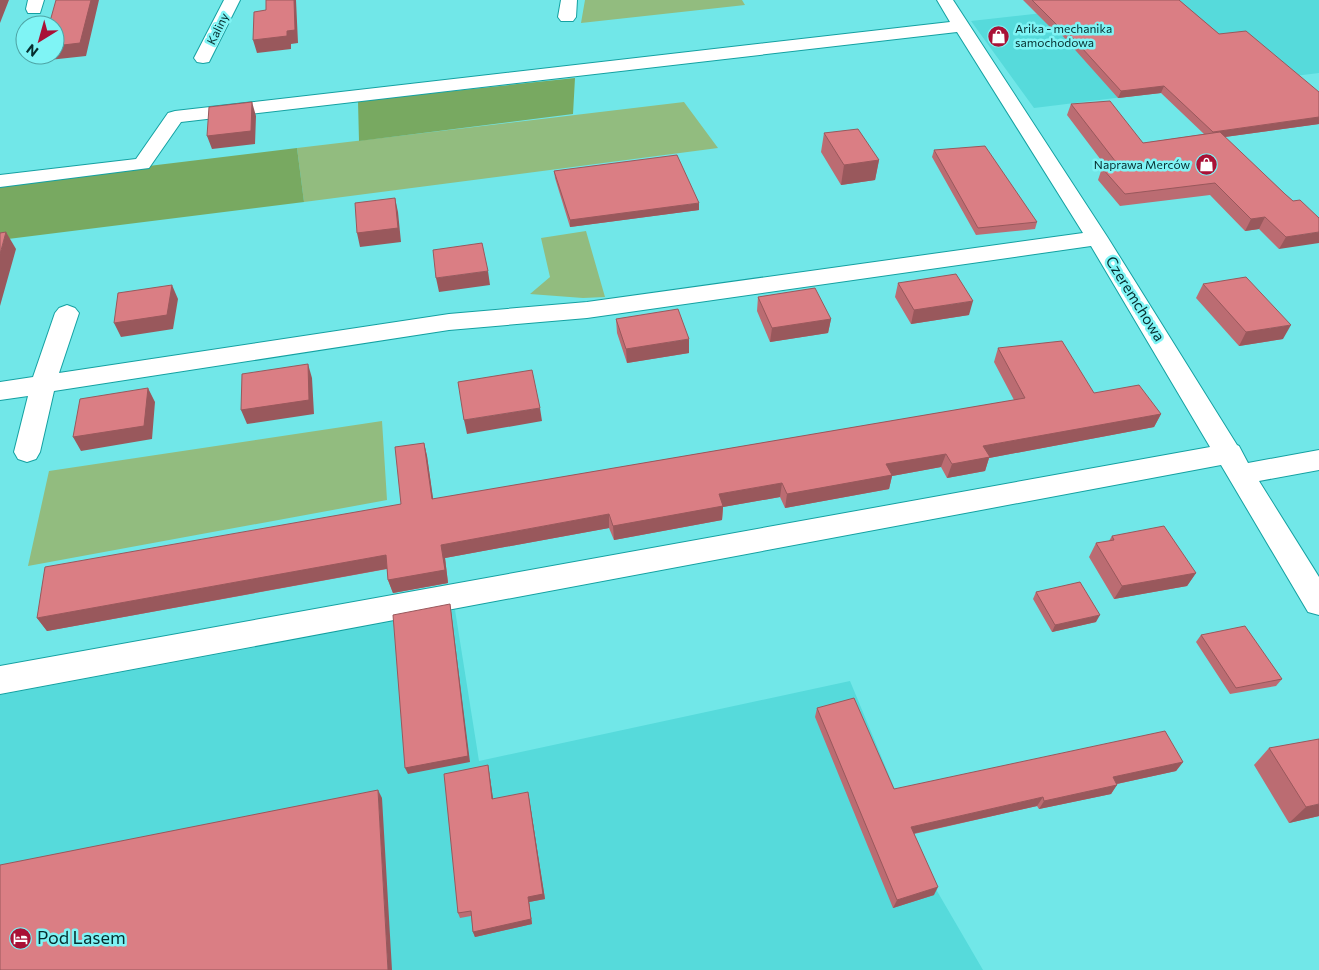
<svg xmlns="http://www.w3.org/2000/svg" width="1319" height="970" font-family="Commissioner,sans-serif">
	<rect width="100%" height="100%" fill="#71e7e8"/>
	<path fill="#56dadb" d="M1158,0h161v73l-285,35 -63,-87z
		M455,610l24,151 371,-80 87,210 46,79h-983v-275z"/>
	<path fill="#92bc7f" d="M585,0h157l3,5 -164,18z
		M684,102l34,46 -414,54 -7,-54z
		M586,231l19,66 -22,1 -53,-4 20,-17 -9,-39z
		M382,421l5,79 -359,66 21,-95z"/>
	<path fill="#78a961" d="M575,78l-2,36 -214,27 -1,-40z
		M297,148l7,54 -304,38v-56z"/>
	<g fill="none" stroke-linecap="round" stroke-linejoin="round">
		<defs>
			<path id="minor" d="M28,0h16l-4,13h-12l-2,-4z
				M224,0h16l-31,62 -6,1 -6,-1 -3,-4z
				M561,0h16l-1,17 -3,4h-12l-3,-4z
				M937,0h16l155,238 129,207 2,1 9,17 71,-13v20l-60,11 60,96v38l-11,-3 -87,-147 -1221,229v-28l1210,-219 -119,-201 -504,72 -138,12 -395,61 -14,61 -4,7 -9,3 -9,-3 -4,-7 14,-56 -28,4v-18l33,-5 22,-64 4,-5 8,-3 8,3 4,5 -20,60 390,-59 138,-12 496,-69 -126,-201 -776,90 -32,46 -149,19v-12l136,-16 32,-46 7,-2 775,-89z"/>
		</defs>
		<use href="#minor" stroke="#14a1a2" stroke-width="2"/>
		<use href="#minor" fill="#fff" fill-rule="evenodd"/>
	</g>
	<path fill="#bb6c72" d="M1023,0h156l40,34 100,58v32l-94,13 60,57 8,7 26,17 -40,31 -20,-20 -14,2 -35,-36 -90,11 -22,-26 4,-12h5l-40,-53 4,-11 72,39 61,-9 -43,-41 -43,5 -58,-65h-4z
		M824,133l55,27 -4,20 -34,5 -20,-33z
		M934,150l103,72 -2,7 -59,6 -44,-78z
		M554,171l145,39 -129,17 -15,-49z
		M898,283l71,32 -58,9 -16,-27z
		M1203,284l80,55 -44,7 -43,-48z
		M758,297l73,22 -3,14 -58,9 -13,-31z
		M616,319l73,34 -62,10 -10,-30z
		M998,348l96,45 67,21 -7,13 -165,31 -4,13 -38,7 -6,-11 -49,9 -3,13 -104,19 -5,-11 -57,10 -1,13 -108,20 -5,-12 -164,30 3,25 -55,10 -5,-13 -1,-11 -340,62 -10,-13 364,-114 23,-61 3,13 6,43 581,-99 -20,-38z
		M1112,536l84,37 -9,13 -73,13 -25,-42 7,-14 13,-2z
		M1036,592l60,30 -44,10 -19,-33z
		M1201,635l81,44 -6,7 -46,8 -34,-52z
		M817,708l77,81 289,-27 -7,9 -59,13 -6,10 -72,15 -2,-3 -123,28 20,61 -41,13 -78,-191z
		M1269,748l50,68 -30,7 -35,-58z
		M488,765l1,6 4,28 36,-1 16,101 -16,3 3,22 -57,13 -2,-5 -2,-16 -11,2 -2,-5z"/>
	<path fill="#99585c" d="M0,0h9l-9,23z
		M91,0h8l-13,56 -37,4 -2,-5h8v-9z
		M294,0h2l2,43 -7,1v5l-34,4 -4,-13 34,-9z
		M1164,86l-3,7 -43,5 3,-7z
		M252,102l4,14 -1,28 -43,5 -5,-13z
		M1319,117v7l-109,15 3,-7z
		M879,160l-4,20 -34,5 3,-20z
		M395,198l3,14 3,30 -41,5 -3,-14z
		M699,203v7l-129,17v-7z
		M1265,217l-6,12 -14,2 6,-12z
		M6,232l10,17 -16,57v-52z
		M1319,232v11l-40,6 7,-12z
		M488,271l2,14 -51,7 -3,-14z
		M172,285l6,14 -5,30 -52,8 -7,-14z
		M973,301l-4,14 -58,9 3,-14z
		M831,319l-3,14 -58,9 2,-14z
		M1291,325l-8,14 -44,7 7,-14z
		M689,339v14l-62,10 -1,-14z
		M308,364l4,14 2,36 -67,10 -6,-14z
		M148,388l7,14 -3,37 -71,12 -8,-14z
		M540,408l2,13 -75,13 -3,-14z
		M1161,414l-7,13 -165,31 -4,13 -38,7 5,-14 31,-18z
		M424,443l3,13 8,56 -3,-13z
		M946,454l-5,13 -49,9 -3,13 -104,19 2,-14 99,-30z
		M782,483l-2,14 -57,10 -1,13 -108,20 -1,-14 106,-32z
		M609,514v14l-164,30 3,25 -55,10 -5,-13 53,-35z
		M386,555l5,13 -344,63 -10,-13z
		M1196,573l-9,13 -73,13 8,-13z
		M450,604l1,7 19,151 -62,12 -3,-6z
		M1100,615l-4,7 -44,10 3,-7z
		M1183,762l-7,9 -69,15 6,-9z
		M488,765l1,6 5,34 -2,-6z
		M1117,785l-6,9 -72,15 5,-8z
		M378,790l4,8 10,172h-4z
		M1043,797l-6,9 -130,29 4,-8z
		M529,798l16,101 -16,3 3,22 -57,13 -2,-5z
		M1319,804v12l-30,7 17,-16z
		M938,887l-4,8 -41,13 4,-8z"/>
	<path fill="#da7e84" stroke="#99585c" d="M56,0h35l-11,43 -25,3v-21h-6z
		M266,0h28l1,30 -8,1v5l-34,4 1,-28 12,-2z
		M1032,0h147l40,34 27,-3 73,61v25l-106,15 -49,-46 -43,5 -59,-65h-4z
		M1110,101l33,42 77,-11 65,62 8,7 7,-1 19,18v14l-33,5 -21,-20 -14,2 -36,-36 -90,11 -23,-26 17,-2 -48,-62z
		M252,102l-1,29 -44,5 2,-29z
		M858,129l21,31 -35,5 -20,-32z
		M985,146l52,76 -59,6 -44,-78z
		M677,155l22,48 -129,17 -16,-49z
		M395,198l3,30 -41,5 -2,-30z
		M6,232l-6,22v-21z
		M482,243l6,28 -52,7 -3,-28z
		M956,274l17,27 -59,9 -16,-27z
		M1246,277l45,48 -45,7 -43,-48z
		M172,285l-5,30 -53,8 4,-30z
		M815,288l16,31 -59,9 -14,-31z
		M678,309l11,30 -63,10 -10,-30z
		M1062,341l32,52 45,-8 22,29 -178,32 7,11 -38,7 -6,-10 -60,10 6,11 -105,19 -5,-11 -63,11 4,12 -110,20 -4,-12 -168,31 4,25 -57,10 -2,-25 -349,63 8,-51 356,-63 -6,-57 29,-4 8,56 593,-101 -27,-50z
		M308,364l1,36 -68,10 1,-36z
		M532,370l8,38 -76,12 -6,-38z
		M148,388l-4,38 -71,11 7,-38z
		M1164,526l32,47 -74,13 -26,-43 18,-3 -2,-4z
		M1080,582l20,33 -45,10 -19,-33z
		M450,604l18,152 -63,12 -12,-153z
		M1245,626l37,53 -46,9 -35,-53z
		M854,698l40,91 271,-58 18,31 -70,15 4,8 -73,16 -1,-4 -132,30 27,60 -41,13 -80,-192z
		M1319,739v65l-13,3 -37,-59z
		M488,765l4,34 36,-7 15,102 -15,3 3,22 -58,13 -2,-21 -13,2 -14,-139z
		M378,790l10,180h-388v-105z"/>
	<defs>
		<symbol id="shop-disc" viewBox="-11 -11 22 22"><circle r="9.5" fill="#a91136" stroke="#7ff4f5"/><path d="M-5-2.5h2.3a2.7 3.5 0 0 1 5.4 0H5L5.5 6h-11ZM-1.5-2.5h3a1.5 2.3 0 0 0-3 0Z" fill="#fff"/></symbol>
		<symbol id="hotel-disc" viewBox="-11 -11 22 22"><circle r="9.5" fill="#a91136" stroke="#7ff4f5"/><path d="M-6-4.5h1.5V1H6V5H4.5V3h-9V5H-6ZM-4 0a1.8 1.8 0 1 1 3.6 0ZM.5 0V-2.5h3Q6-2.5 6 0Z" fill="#fff"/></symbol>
	</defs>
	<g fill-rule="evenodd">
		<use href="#shop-disc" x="986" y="24" width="25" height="25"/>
		<use href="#shop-disc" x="1194" y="152" width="25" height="25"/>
		<use href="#hotel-disc" x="8" y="926" width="25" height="25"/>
	</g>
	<g text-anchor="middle" stroke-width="5" stroke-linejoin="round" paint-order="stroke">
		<g font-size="12" fill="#052d2e" stroke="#7ff4f5">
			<text transform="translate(218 29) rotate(-64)" y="4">Kaliny</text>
		</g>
		<g font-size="12" fill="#052d2e" stroke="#7ff4f5" text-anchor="start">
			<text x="1015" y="33">Arika - mechanika<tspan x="1015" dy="14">samochodowa</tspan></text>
			<text x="1190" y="169" text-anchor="end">Naprawa Merców</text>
		</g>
		<g font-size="15" fill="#052d2e" stroke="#7ff4f5">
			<text transform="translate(1135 299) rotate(58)" y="5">Czeremchowa</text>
		</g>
		<g font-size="18" fill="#052d2e" stroke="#7ff4f5" text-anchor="start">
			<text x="37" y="944">Pod Lasem</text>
		</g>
	</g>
	<g transform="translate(40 40) rotate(217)"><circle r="24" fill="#7ff4f5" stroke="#4ea4a5"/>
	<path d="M0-4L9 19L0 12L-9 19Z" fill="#a91136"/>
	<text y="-8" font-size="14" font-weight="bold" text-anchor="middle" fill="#052d2e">N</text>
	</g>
</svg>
